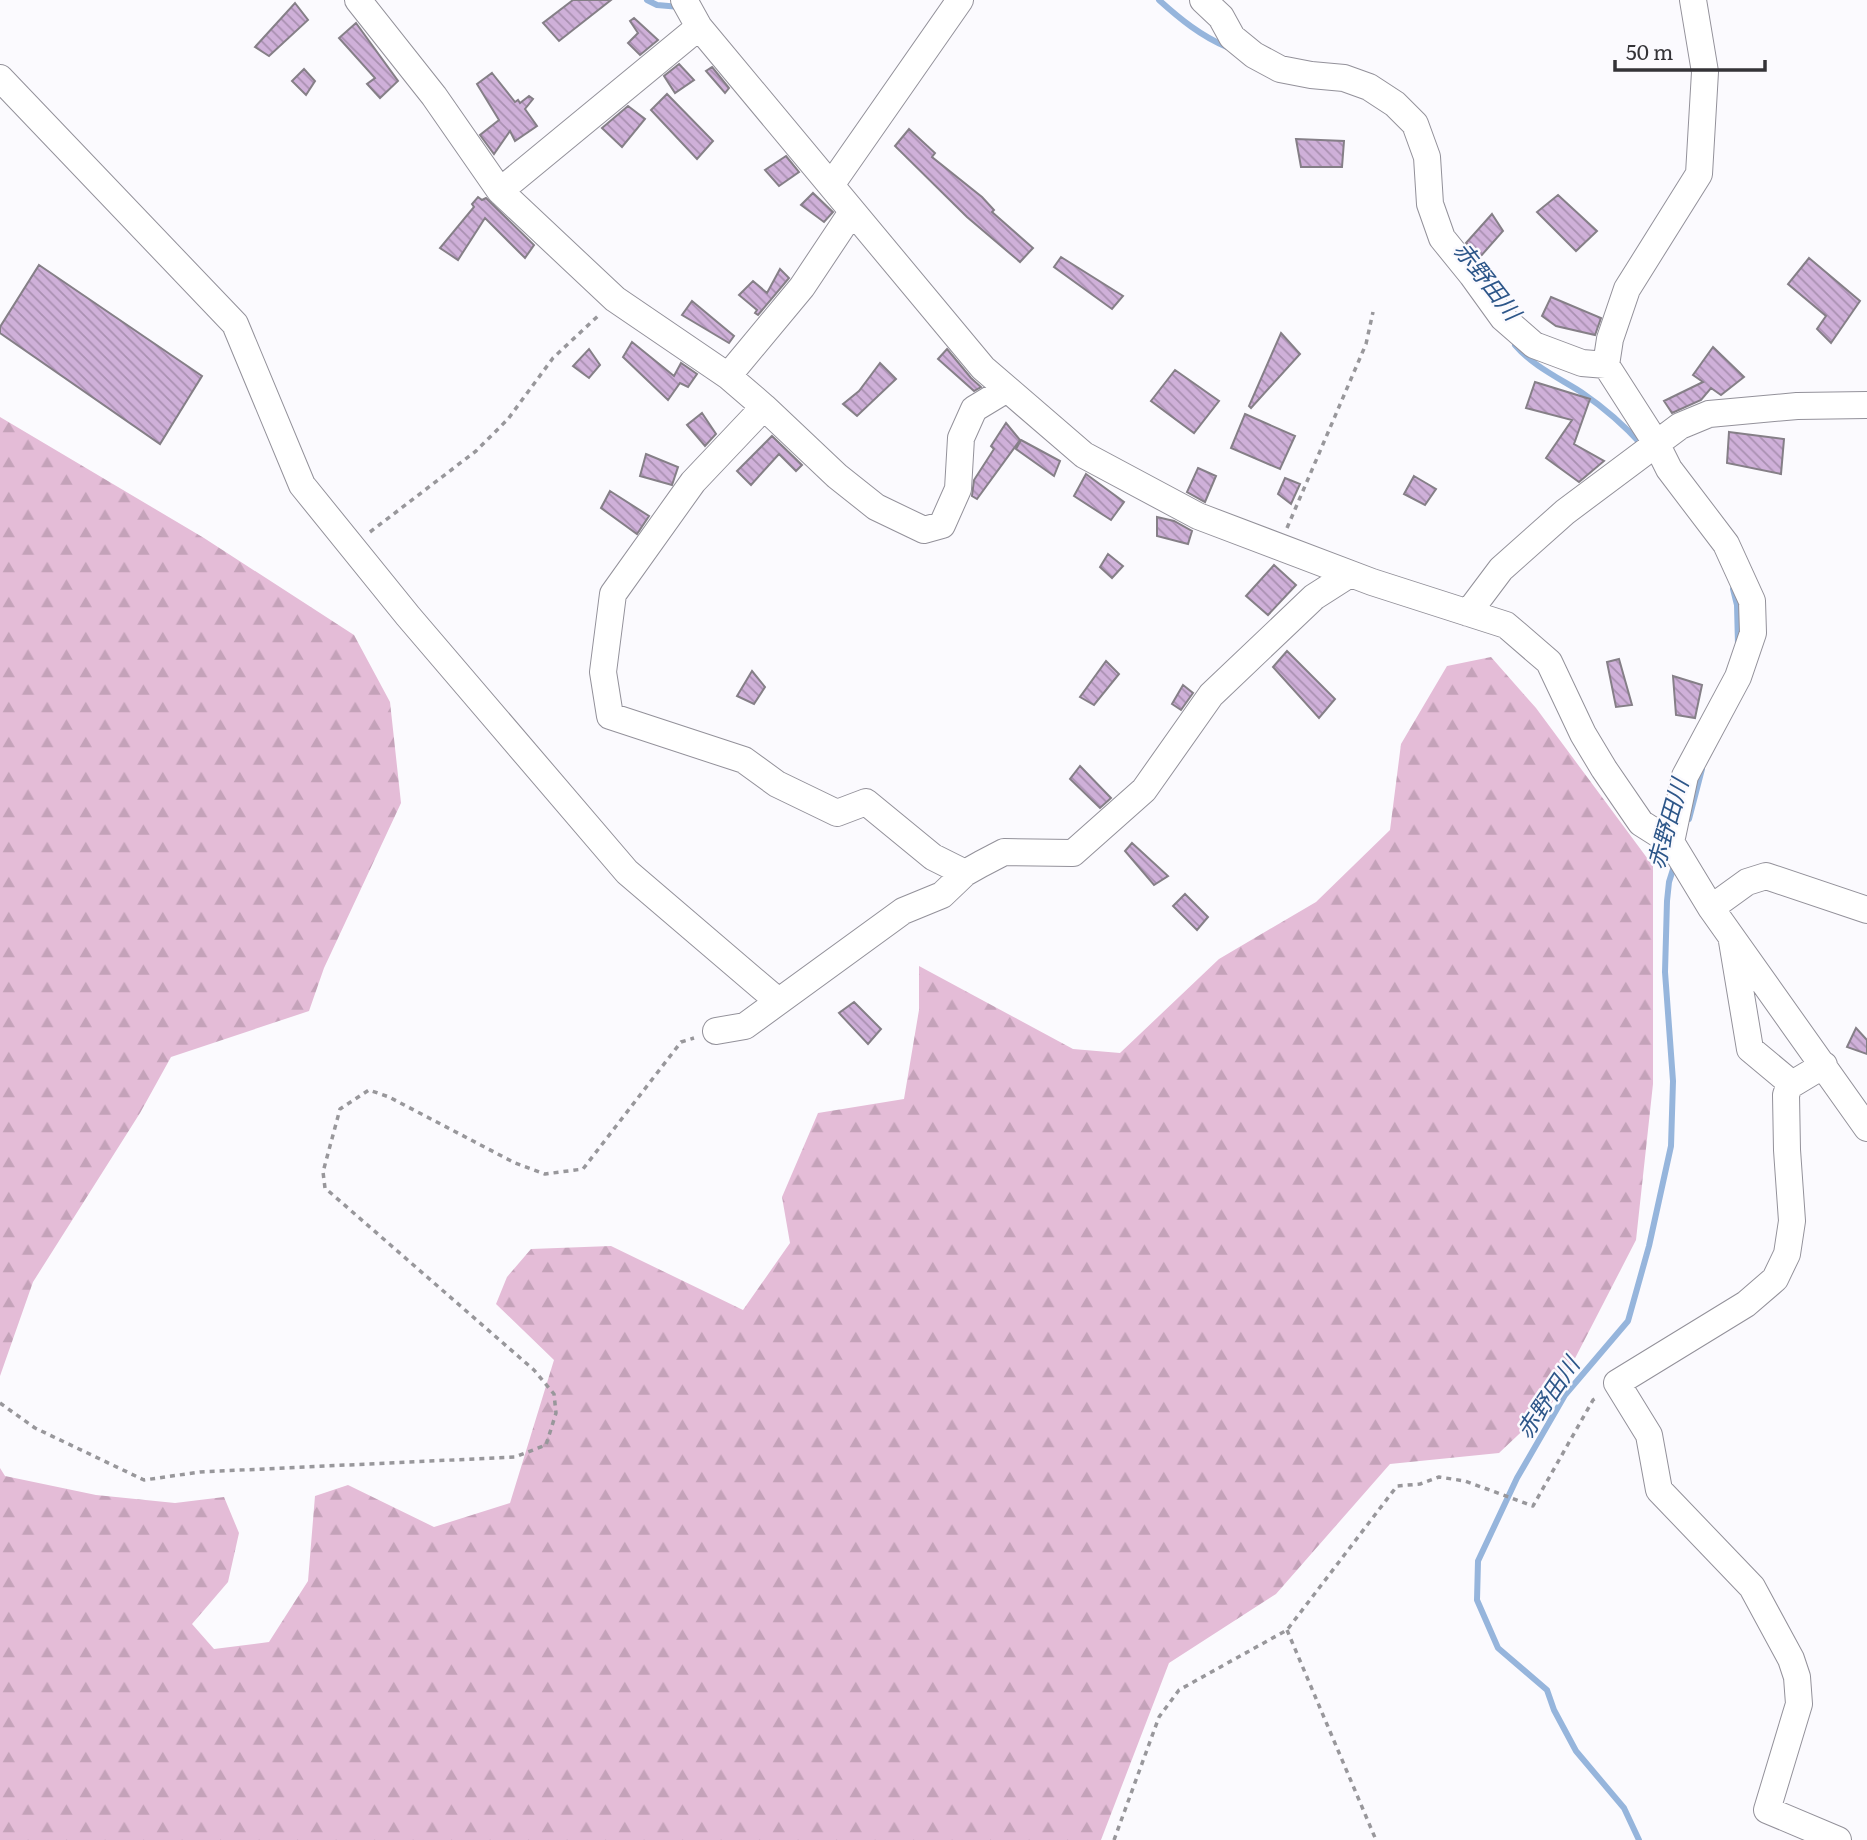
<svg xmlns="http://www.w3.org/2000/svg" width="1867" height="1840" font-family="Literata,'Noto Sans JP',serif">
	<defs>
		<pattern id="forest-firs" width="22" height="20" patternUnits="userSpaceOnUse" patternTransform="scale(1.75)"><rect width="22" height="20" fill="#e4bcd7"/><path d="M5 1l3.5 6h-7zM16 11l3.5 6h-7z" fill="#c4a2b9"/></pattern>
		<pattern id="building-back-hatch" width="6" height="6" patternUnits="userSpaceOnUse" patternTransform="scale(1.75)"><rect width="6" height="6" fill="#cfb0d9"/><path d="M-1 5l2 2M0 0l6 6M5-1l2 2" fill="none" stroke="#a990b1"/></pattern>
	</defs>
	<rect width="100%" height="100%" fill="#fbfafe"/>
	<path fill="url(#forest-firs)" d="M0,417l204,121 150,97 36,67 11,101 -77,165 -15,43 -138,46 -31,56 -107,169 -33,94z
		M1491,657l45,51 117,158v218l-17,156 -84,163 -53,50 -109,11 -114,130 -107,69 -68,177h-1101v-372l5,8 91,19 79,8 49,-6 15,36 -11,49 -36,42 22,25 55,-7 39,-61 7,-85 33,-11 86,42 76,-24 44,-143 -58,-56 11,-27 24,-28 80,-3 132,64 47,-67 -8,-46 36,-84 86,-14 15,-89v-44l154,83 47,4 99,-94 97,-57 74,-72 11,-86 46,-78z"/>
	<g fill="none" stroke-linecap="round" stroke-linejoin="round">
		<path stroke="#96b5dc" stroke-width="6" d="M647,0l10,5 23,2
			M1159,0c21,19 42,36 68,47
			M1515,345c18,21 42,32 66,47 22,15 44,34 62,54
			M1733,589l4,16 1,40
			M1689,819l13,-50
			M1639,1840l-15,-32 -48,-57 -22,-41 -7,-20 -49,-42 -21,-48 1,-39 39,-83 48,-83 63,-74 21,-75 22,-100 2,-65 -8,-109 2,-71 2,-19 6,-19"/>
	</g>
	<path fill="url(#building-back-hatch)" stroke="#857f87" stroke-width="2" d="M573,0h38l-52,41 -16,-18z
		M295,3l13,17 -39,36 -14,-9z
		M634,18l24,22 -18,15 -12,-12 10,-10 -8,-12z
		M356,23l42,58 -18,17 -13,-14 8,-6 -36,-40z
		M679,64l15,16 -19,13 -11,-17z
		M712,67l17,21 -4,5 -19,-22z
		M304,69l11,12 -9,14 -14,-14z
		M492,73l23,29 3,-2 2,3 9,-7 4,3 -8,10 12,17 -22,15 -5,-10 -16,23 -14,-19 19,-15 -22,-36z
		M667,94l46,47 -16,18 -46,-49z
		M628,106l17,13 -23,28 -20,-19z
		M909,129l26,24 -3,4 50,40 12,13 -2,2 41,36 -13,14 -53,-45 -72,-71z
		M1296,139l48,2 -2,26h-41z
		M786,156l13,16 -20,14 -14,-16z
		M813,193l20,19 -9,10 -23,-17z
		M1558,195l39,36 -21,20 -39,-39z
		M478,197l4,3 4,-2 48,47 -9,13 -40,-40 -27,42 -18,-12 34,-41 -2,-3z
		M1492,214l11,17 -23,26 -14,-14z
		M1061,257l62,39 -11,13 -58,-42z
		M1809,258l51,43 -29,42 -14,-14 9,-13 -38,-32z
		M39,265l163,111 -42,68 -160,-111v-6z
		M780,269l9,9 -31,37 -3,-2 2,-3 -18,-15 14,-14 14,12z
		M1551,297l50,21 -6,17 -39,-9 -14,-10z
		M692,301l42,35 -5,7 -47,-28z
		M1281,333l19,21 -49,54 -2,-2z
		M632,342l42,34 7,-13 16,11 -9,13 -8,-4 -12,17 -45,-43z
		M1713,347l31,30 -23,18 -10,-7 -10,12 -29,13 -8,-12 39,-19 -10,-7z
		M589,349l11,16 -11,13 -16,-12z
		M947,349l24,29 10,9 -7,4 -36,-32z
		M880,363l16,16 -39,37 -14,-12 16,-13z
		M1175,370l44,31 -25,32 -43,-32z
		M1535,382l55,17 -16,45 30,17 -25,21 -33,-24 26,-38 -46,-12z
		M702,413l14,21 -11,12 -18,-21z
		M1245,414l50,22 -15,33 -49,-21z
		M1006,423l14,17 -43,59 -5,-3 2,-16 20,-31 -3,-3z
		M1729,432l55,7 -3,35 -54,-11z
		M772,436l30,29 -6,6 -17,-17 -28,31 -14,-14z
		M1021,440l39,21 -6,15 -38,-27z
		M646,454l32,13 -6,18 -32,-9z
		M1198,468l18,8 -11,26 -18,-10z
		M1086,474l38,28 -13,18 -37,-24z
		M1414,476l22,13 -11,16 -21,-11z
		M1285,478l15,6 -9,20 -13,-10z
		M610,491l39,25 -12,18 -36,-26z
		M1157,517l17,4 18,10 -4,13 -31,-8z
		M1108,554l15,12 -11,12 -12,-11z
		M1274,565l22,20 -28,30 -22,-19z
		M1287,651l48,48 -16,19 -46,-51z
		M1619,659l13,46 -16,2 -9,-45z
		M1106,661l13,13 -25,31 -14,-8z
		M752,671l13,16 -11,17 -17,-8z
		M1673,676l29,9 -7,33 -19,-3z
		M1183,685l10,8 -12,17 -9,-6z
		M1080,766l31,32 -11,10 -30,-29z
		M1132,843l36,33 -14,9 -29,-34z
		M1185,894l23,23 -11,13 -24,-24z
		M854,1002l27,27 -13,15 -29,-31z
		M1856,1028l11,12v14l-20,-7z"/>
	<g fill="none" stroke-linecap="round" stroke-linejoin="round">
		<defs>
			<path id="minor" d="M358,0l76,96 66,95 115,108 113,77 36,31 -71,75 -80,112 -10,78 7,44 134,44 33,24 60,29 29,-11 67,55 32,16
				M684,0l15,27 284,341 101,87 114,61 174,66 134,43 43,37 34,72 21,35 37,54 30,19 40,66 156,220
				M1203,0l18,17 11,20 22,18 26,14 31,6 33,3 25,9 26,17 20,20 12,33 3,47 12,34 30,37 31,43 31,27 48,18 24,2
				M0,78l235,246 67,161 106,131 219,256 151,129
				M831,185l129,-185
				M500,191l199,-164
				M728,376l74,-89 50,-75
				M764,407l73,69 39,31 48,23 18,-5 16,-36 3,-51 13,-29 33,-20
				M1468,613l33,-44 64,-57 115,-86 29,-12 88,-8 70,-1
				M1671,842l14,-66 53,-99 15,-44 -1,-32 -26,-57 -57,-75 -13,-26 -50,-78 4,-26 17,-50 72,-115 6,-102 -12,-72
				M1711,908l36,-26 19,-6 101,34
				M1732,941l18,108 42,35
				M716,1031l29,-5 158,-115 39,-16 23,-22 16,-9 23,-12 69,1 71,-63 67,-95 103,-98 36,-23
				M1824,1065l-35,21 -3,9 1,55 5,71 -5,33 -12,25 -29,25 -129,79 32,52 10,55 93,97 39,72 6,18 2,27 -32,106 71,30"/>
		</defs>
		<use href="#minor" stroke="#93919a" stroke-width="28"/>
		<path stroke="#98979b" stroke-width="3.5" stroke-dasharray="5 5" stroke-linecap="butt" d="M1287,528l79,-184 7,-32
			M370,532l106,-81 32,-32 45,-61 46,-43
			M0,1403l35,25 109,52 56,-8 315,-15 31,-12 10,-32 -2,-19 -20,-24 -209,-182 -2,-16 17,-63 29,-19 20,7 126,66 30,11 38,-5 98,-127 13,-4
			M1287,1630l89,210
			M1114,1840l45,-123 20,-27 108,-60 110,-144 23,-2 19,-7 26,4 68,25 60,-106 5,-3"/>
		<use href="#minor" stroke="#fff" stroke-width="26"/>
	</g>
	<g text-anchor="middle" stroke-width="5" stroke-linejoin="round" paint-order="stroke">
		<g font-size="23" font-style="italic" fill="#2d5689" stroke="#fbfafe">
			<text transform="translate(1487 281) rotate(52)" y="8">赤野田川</text>
			<text transform="translate(1668 824) rotate(-74)" y="8">赤野田川</text>
			<text transform="translate(1548 1398) rotate(-56)" y="8">赤野田川</text>
		</g>
	</g>
	<path d="M1615 60v10h150v-10" fill="none" stroke="#343337" stroke-width="3.5"/>
	<text x="1626" y="60" font-size="21" fill="#343337" stroke="#fbfafe" stroke-width="5" paint-order="stroke">50 m</text>
</svg>
